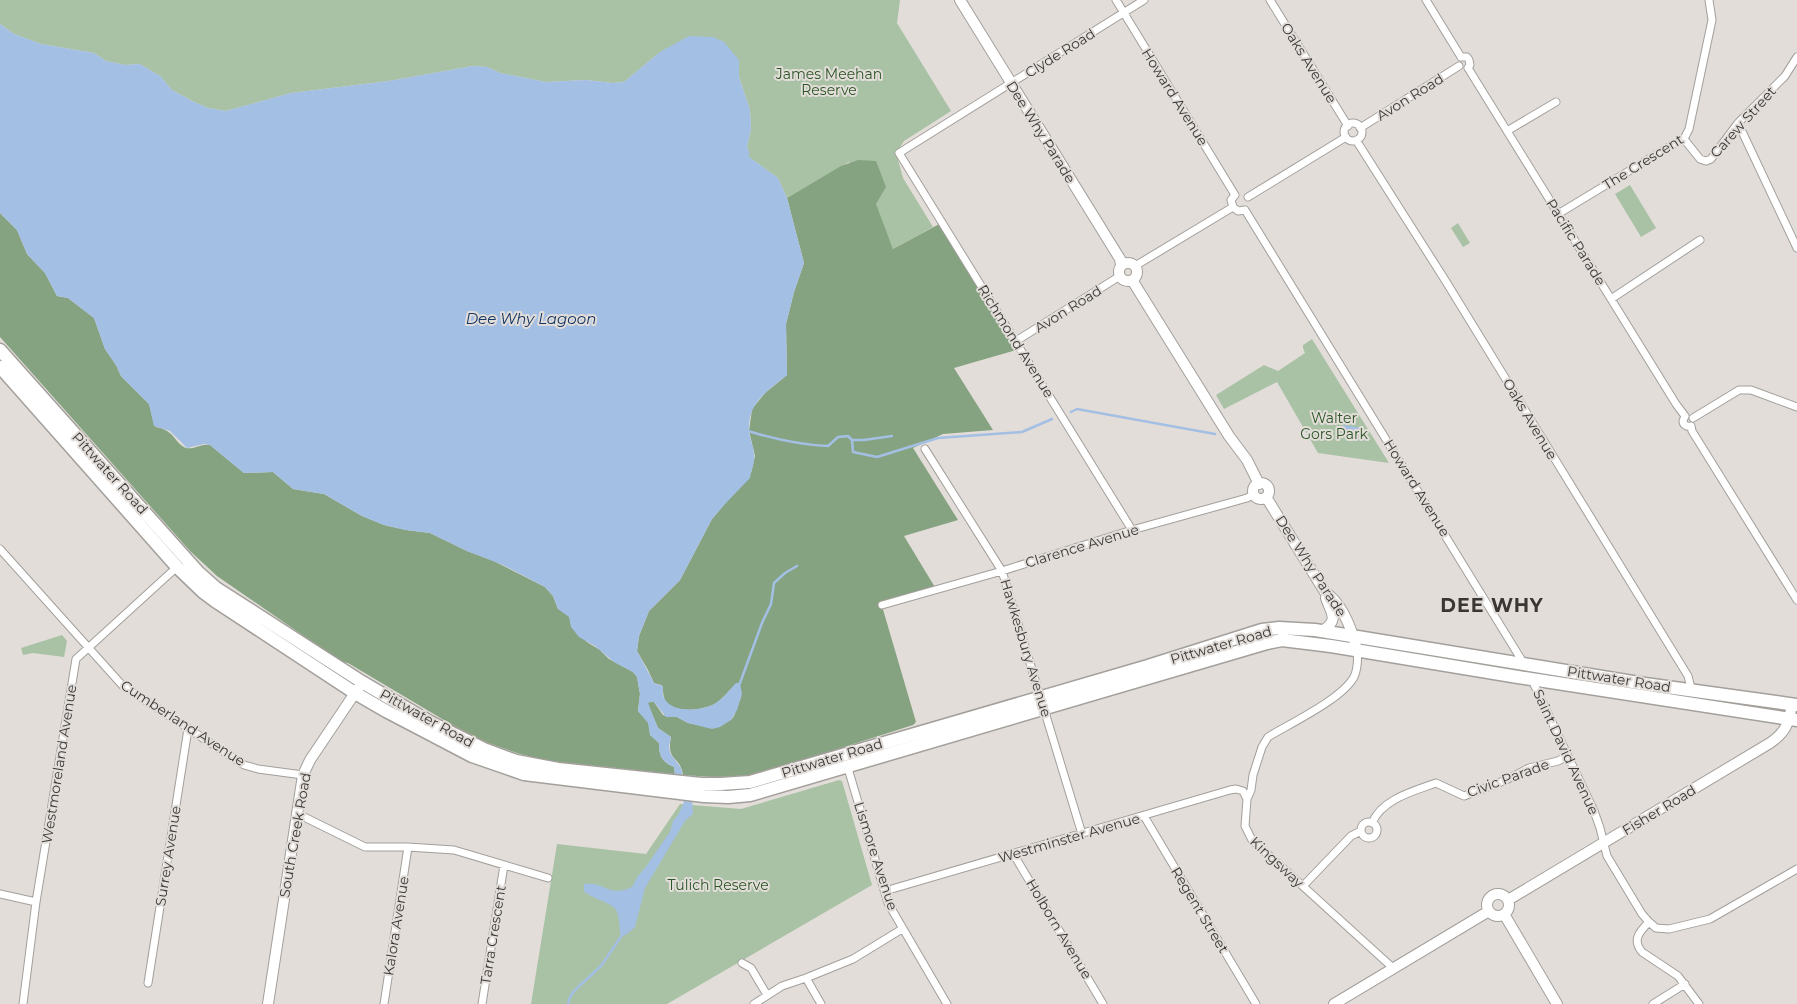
<svg xmlns="http://www.w3.org/2000/svg" width="1797" height="1004" font-family="Montserrat,sans-serif">
	<rect width="100%" height="100%" fill="#e2ddd9"/>
	<path fill="#a9c2a5" d="M0,0h900l-3,23 54,88 -47,30 -8,12 7,25 30,49 -40,22 -18,-45 -26,-42 -62,36 -9,-20 -29,-21v-5l-2,-5 4,-18 -1,-19 -11,-33v-17l-79,-8 -36,30 -11,1 -27,-3 -40,2 -46,-9 -13,-6 -14,-1 -84,15 -98,12 -65,18 -18,-3 -14,-6 -22,-12 -12,-14 -20,-12 -15,1 -19,-4 -12,-8 -53,-9 -27,-10 -14,-10z
		M1630,185l26,43 -15,9 -26,-43z
		M1458,223l12,20 -7,4 -12,-19z
		M1312,339l77,124 -71,-10 -41,-71 -53,27 -8,-14 48,-30 14,6 27,-18 -2,-5v-3z
		M62,635l5,6 -3,16 -31,-4 -10,2 -2,-7z
		M839,780l3,1 30,104 -205,119h-136l26,-160 89,10 34,-50 61,5z"/>
	<path fill="#85a380" d="M858,160l18,1 10,26 -10,17 17,45 50,-27 77,127 -66,19 39,62 -50,4 -30,14 45,72 -54,16 32,53 -54,17 34,116 -3,3 -116,37 -48,14 -37,1 -29,-2c-3,-20 -17,-13 -12,-38l-13,-9 -11,-25 3,-1h4l9,13 7,2h7l11,6 15,3 28,-6 3,-4 7,-19 -5,-13c-7,6 -12,14 -20,19 -11,7 -38,11 -49,0 -5,-5 -3,-16 -6,-18 -2,-1 -5,-1 -7,-2l-6,-13 -11,-19 2,-15 10,-25 31,-31 32,-61 39,-46 4,-17 -6,-25 3,-22 13,-16 22,-18 -1,-51 8,-32 10,-29 -17,-65 54,-32z
		M0,213l17,17 10,24 18,19 12,23 11,2 26,20 11,31 11,16 5,11 28,28 5,20 2,3c20,4 18,16 30,21 7,2 16,-5 24,-3l34,28 29,-1 20,17 31,5 38,22 22,9 22,5 24,3 37,18 27,10 51,26 8,9 5,13 10,5 2,4v5l17,19 13,8 9,9 24,13 4,5 3,17 -2,17 11,12 1,12 9,8c0,13 3,19 15,24l1,7 -126,-13 -29,-7 -32,-11 -34,-17 -106,-63 -8,-2 -123,-85 -27,-25 -190,-214z"/>
	<path fill="#a4bfe4" d="M0,24l14,10 27,10 53,9 12,8 19,4 15,-1 20,12 12,14 22,12 14,6 18,3 65,-18 98,-12 84,-15 14,1 13,6 46,9 40,-2 27,3 11,-1 36,-30 29,-16 24,1 11,5 15,18v17l11,33 1,19 -4,18 2,5v5l29,21 9,20 17,65 -10,29 -8,32 1,51c-20,16 -40,28 -38,57 1,8 5,15 5,23 1,9 -3,15 -4,23l-26,27 -12,14 -32,61 -31,31 -10,25 -2,15 17,32 9,3c0,4 -1,8 1,12 8,16 39,13 52,5 8,-5 13,-13 20,-20h4l2,11 -5,16 -6,10 -11,7 -8,2 -24,-6 -11,-6h-11l-12,-15h-4l-2,1 10,25 13,9 -2,9 1,7 11,15 2,9 9,22 1,15 -8,7 -40,67 -10,39 -8,7 -6,3c-2,-8 -1,-17 -4,-25 -3,-10 -26,-13 -33,-21v-7c21,-3 24,14 48,3l6,-11 7,-8 25,-36 3,-11 5,-6 5,-10 1,-5 -9,-24 -1,-9c-12,-6 -15,-10 -15,-24l-9,-8 -2,-12 -10,-12 2,-17 -3,-17 -4,-5 -19,-10 -19,-16 -16,-9 -8,-10 -2,-10 -11,-8 -5,-13 -8,-9 -42,-22 -36,-14 -37,-18 -24,-3 -22,-5 -22,-9 -38,-22 -31,-5 -20,-17 -29,1 -34,-28 -6,-1 -17,4 -17,-17 -16,-5 -5,-22 -28,-28 -5,-11 -11,-16 -11,-31 -26,-20 -11,-2 -12,-23 -18,-19 -10,-24 -17,-17z
		M1343,425l20,3v5l-21,-3z"/>
	<g fill="none" stroke-linecap="round" stroke-linejoin="round">
		<path stroke="#a4bfe4" stroke-width="2.5" d="M1071,412l6,-3 138,25
			M748,431c26,8 51,14 80,15l10,-9 10,-1 4,4 1,12 24,5 61,-19 84,-6 30,-13
			M852,440h12l28,-4
			M740,683l22,-60 9,-19 3,-21 11,-10 12,-7
			M568,1004l2,-7 4,-6 27,-25 21,-31"/>
		<defs>
			<path id="street" d="M1116,0l119,195
				M1270,0l78,126
				M1426,0l35,57
				M1461,57h6l2,3 1,5 -2,3
				M1468,68l208,336 9,12
				M1738,123l59,125
				M1344 132a9 9 0 1 1 18 0a9 9 0 1 1-18 0Z
				M1360,128l99,-62
				M1507,131l49,-29
				M1684,139l16,20 6,2 5,-2 27,-36 47,-47 12,-19
				M1356,140l89,140 243,396 4,16
				M1235,195l-4,5 2,7 5,4 7,-1
				M1248,197l98,-60
				M1245,210l279,454
				M1558,214l122,-74 4,-1 5,-10 23,-109 -3,-20
				M1135,266l98,-59
				M1611,299l89,-59
				M1016,341l104,-65
				M1685,416l-2,5c0,4 4,6 8,5
				M1693,418l46,-28h12l46,17
				M1691,426l1,5 105,169
				M925,449l77,122 80,263
				M1132,530l-233,-377 245,-153
				M0,549l122,136 122,80 14,4 45,6
				M882,605l120,-34 130,-41 115,-32 7,-4
				M1357,650c1,9 1,18 -3,27 -12,22 -63,46 -86,60l-6,10 -9,28 -2,15 -4,9 -2,27 7,14 141,128
				M1531,678l63,133 6,17 7,28 35,58 7,8 7,6 13,1 41,-10 87,-50
				M847,765l41,138 59,101
				M296,813l69,34h43l46,3 94,28
				M1144,816l112,188
				M1361 830a8 8 0 1 1 16 0a8 8 0 1 1-16 0Z
				M1372,823c10,-24 42,-32 64,-40l28,13 42,-16 23,-12 29,-7 10,-5
				M1014,855l89,149
				M1303,886l48,-50 10,-5
				M885,891l345,-101 6,-1 7,2 4,8
				M0,894l36,8
				M1649,922c-10,10 -17,18 -7,30l36,24 21,28
				M742,963l9,5 16,27
				M806,978l15,26
				M148,983l40,-254
				M23,1004l13,-102 40,-243 101,-92
				M384,1004l24,-157
				M482,1004l22,-139
				M754,1004l28,-18 24,-8 47,-19 49,-30
				M1653,1004l32,-20"/>
			<path id="secondary" d="M960,0l160,259 1,6
				M1119 272a9 9 0 1 1 18 0a9 9 0 1 1-18 0Z
				M1132,280l97,156 18,24 12,24
				M1253 491a8 8 0 1 1 16 0a8 8 0 1 1-16 0Z
				M1266,497l59,95c18,12 27,38 32,58
				M1322,631c18,-11 9,-18 4,-33
				M1487 905a11 11 0 1 1 22 0a11 11 0 1 1-22 0Z
				M1508,900l262,-157c16,-11 19,-20 22,-39
				M1504,914l53,90
				M268,1004l35,-229 7,-15 49,-73
				M1334,1004l155,-93"/>
			<path id="highway" d="M0,350l198,222 18,16 146,94 68,40 56,28 30,11 42,8 143,15h20l29,-2 398,-116 114,-36 17,-2 36,2 330,54 152,21
				M0,367l177,200 26,25 12,9 140,92 31,18 86,45 52,18 180,22 24,1 22,-2 517,-152 15,-3 49,6 187,31 279,43"/>
		</defs>
		<use href="#street" stroke="#a39f9b" stroke-width="9"/>
		<use href="#secondary" stroke="#a39f9b" stroke-width="12"/>
		<use href="#highway" stroke="#a39f9b" stroke-width="15"/>
		<use href="#street" stroke="#fff" stroke-width="7"/>
		<use href="#secondary" stroke="#fff" stroke-width="10"/>
		<use href="#highway" stroke="#fff" stroke-width="12"/>
	</g>
	<g text-anchor="middle" stroke-width="4" stroke-linejoin="round" paint-order="stroke">
		<g font-size="14" fill="#3a3937" stroke="#e2ddd9">
			<text transform="translate(1060 53) rotate(-32)" y="5">Clyde Road</text>
			<text transform="translate(1309 63) rotate(58)" y="5">Oaks Avenue</text>
			<text transform="translate(1175 97) rotate(58)" y="5">Howard Avenue</text>
			<text transform="translate(1410 97) rotate(-32)" y="5">Avon Road</text>
			<text transform="translate(1743 122) rotate(-48)" y="5">Carew Street</text>
			<text transform="translate(1041 132) rotate(58)" y="5">Dee Why Parade</text>
			<text transform="translate(1643 162) rotate(-32)" y="5">The Crescent</text>
			<text transform="translate(1576 242) rotate(58)" y="5">Pacific Parade</text>
			<text transform="translate(1068 309) rotate(-32)" y="5">Avon Road</text>
			<text transform="translate(1016 341) rotate(58)" y="5">Richmond Avenue</text>
			<text transform="translate(1530 419) rotate(59)" y="5">Oaks Avenue</text>
			<text transform="translate(110 473) rotate(48)" y="5">Pittwater Road</text>
			<text transform="translate(1417 488) rotate(58)" y="5">Howard Avenue</text>
			<text transform="translate(1082 546) rotate(-17)" y="5">Clarence Avenue</text>
			<text transform="translate(1311 566) rotate(57)" y="5">Dee Why Parade</text>
			<text transform="translate(1221 645) rotate(-16)" y="5">Pittwater Road</text>
			<text transform="translate(1026 648) rotate(73)" y="5">Hawkesbury Avenue</text>
			<text transform="translate(1619 679) rotate(9)" y="5">Pittwater Road</text>
			<text transform="translate(427 718) rotate(29)" y="5">Pittwater Road</text>
			<text transform="translate(183 723) rotate(33)" y="5">Cumberland Avenue</text>
			<text transform="translate(1566 752) rotate(65)" y="5">Saint David Avenue</text>
			<text transform="translate(832 758) rotate(-17)" y="5">Pittwater Road</text>
			<text transform="translate(59 764) rotate(-81)" y="5">Westmoreland Avenue</text>
			<text transform="translate(1508 778) rotate(-20)" y="5">Civic Parade</text>
			<text transform="translate(1659 810) rotate(-31)" y="5">Fisher Road</text>
			<text transform="translate(295 835) rotate(-80)" y="5">South Creek Road</text>
			<text transform="translate(1069 838) rotate(-16)" y="5">Westminster Avenue</text>
			<text transform="translate(168 856) rotate(-81)" y="5">Surrey Avenue</text>
			<text transform="translate(876 856) rotate(72)" y="5">Lismore Avenue</text>
			<text transform="translate(1277 862) rotate(43)" y="5">Kingsway</text>
			<text transform="translate(1200 910) rotate(59)" y="5">Regent Street</text>
			<text transform="translate(396 926) rotate(-81)" y="5">Kalora Avenue</text>
			<text transform="translate(1059 929) rotate(59)" y="5">Holborn Avenue</text>
			<text transform="translate(493 935) rotate(-81)" y="5">Tarra Crescent</text>
		</g>
		<g font-size="14" fill="#2c5625" stroke="#e2ddd9">
			<text x="829" y="79">James Meehan<tspan x="829" dy="16">Reserve</tspan></text>
			<text x="1334" y="423">Walter<tspan x="1334" dy="16">Gors Park</tspan></text>
			<text x="718" y="890">Tulich Reserve</text>
		</g>
		<g font-size="15" font-style="italic" fill="#143765" stroke="#e2ddd9">
			<text x="531" y="324">Dee Why Lagoon</text>
		</g>
		<g font-size="19" font-weight="bold" letter-spacing="1" fill="#393633" stroke="#e2ddd9">
			<text x="1492" y="612">DEE WHY</text>
		</g>
	</g>
</svg>
